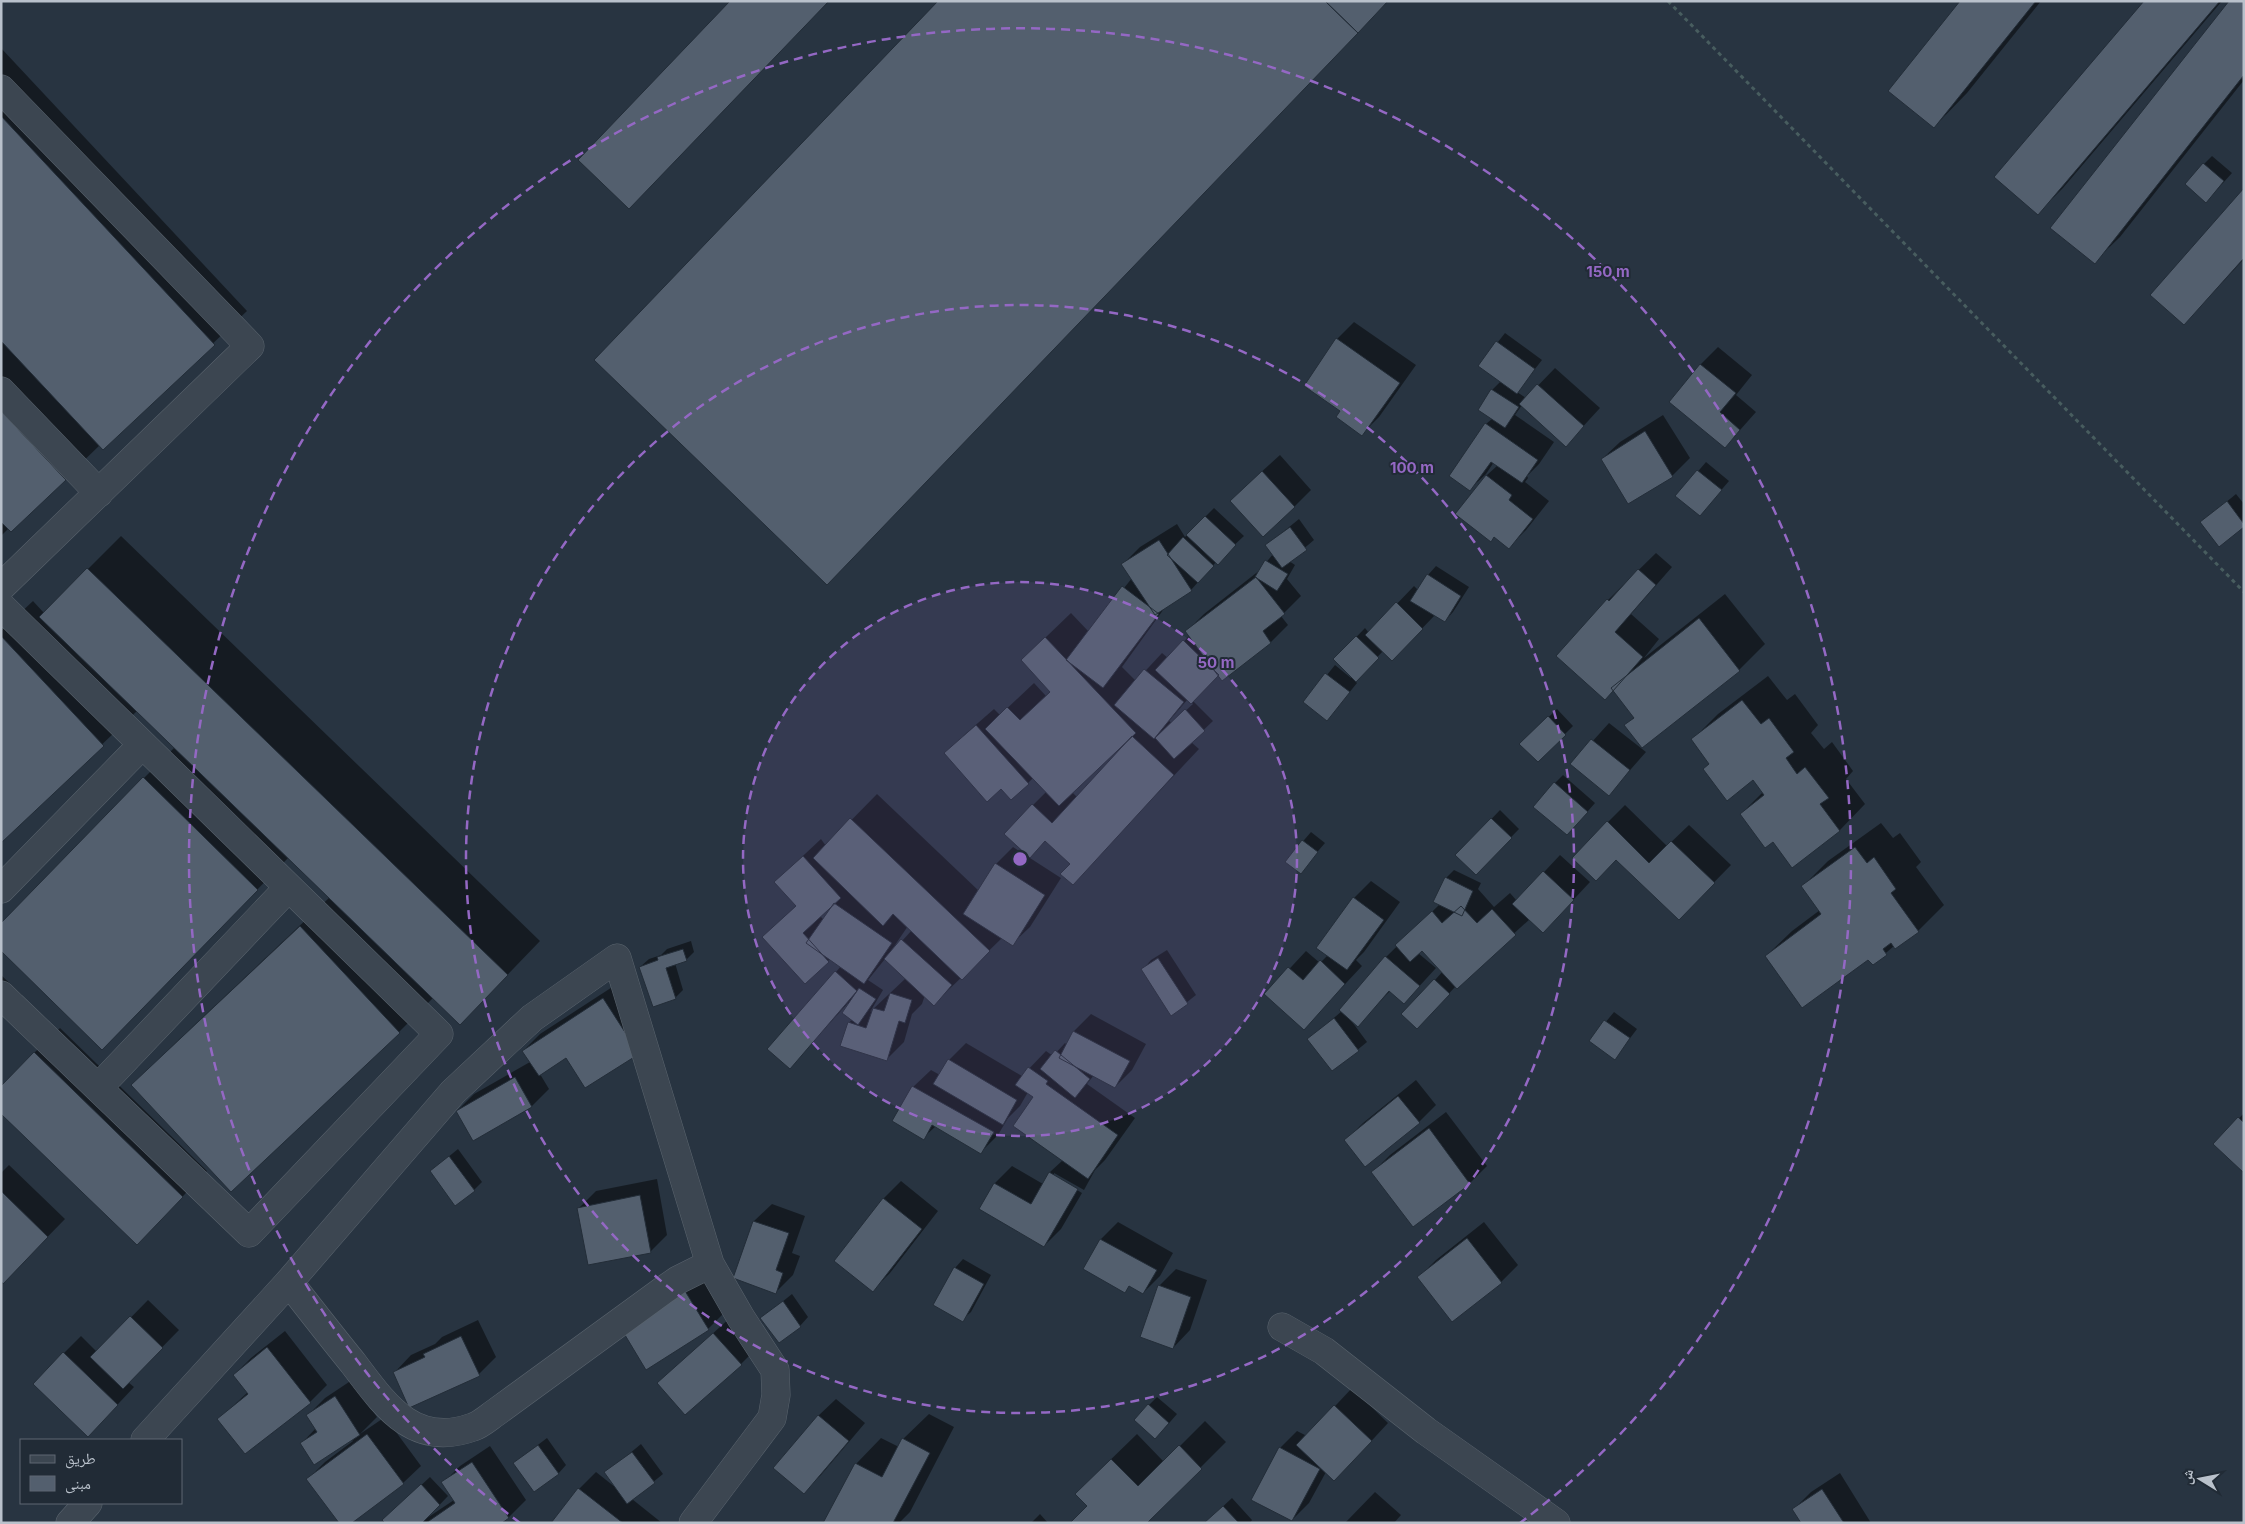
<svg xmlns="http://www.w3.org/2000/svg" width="2245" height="1524" font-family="Inter,'Noto Naskh Arabic',sans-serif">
	<rect width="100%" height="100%" fill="#283441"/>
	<path fill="#0007" fill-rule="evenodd" d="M1962,1h79l-74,92 -33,34z
		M2145,1h77l-159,187 -25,25z
		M2244,1v79l-124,157 -26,25z
		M1,48l246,263 -144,137 -3,-3 -89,86 -2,-3 -8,8z
		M2212,156l20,17 -26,29 -2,-38z
		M2244,190v69l-60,65z
		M1354,322l62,43 -37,52 -17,17 -25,-95z
		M1505,333l37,27 -25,32 9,6 29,-30 45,40 -34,37 -44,-40 -7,10 39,27 -15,22 -12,12 1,2 -3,4 24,19 -23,29 -17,17 -14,-11 -38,-22 30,-39 -1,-1 -16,15 16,-65 7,-6 -1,-28 9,-9 -21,-16zM1494,462l4,3 -11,10 -1,-1z
		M1718,347l34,28 -16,20 20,17 -31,35 -54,-45 30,-38z
		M1663,415l27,43 -18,18 -43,26 -27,-43 18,-17z
		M1280,455l31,35 -17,17 -46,-23z
		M1706,462l23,19 -29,34 -23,-19z
		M2236,494l8,10v22l-42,-4z
		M1214,508l30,28 -28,26 -25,28 -25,16 -44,61 14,14 26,-28 6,5 22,-23 -3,-4 17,-17 56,-44 13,-16 -6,-9 32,-26 15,21 -25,21 6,4 -8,14 14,17 -20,20 7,9 -17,17 -48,37 -4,-5 -26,27 20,20 -22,21 8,7 -126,134 -1,-19 -26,-24 -16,16 3,-51 14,-14 -14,-13 -5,5 -65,-47 31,-27 6,6 34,-32 12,13 5,-5 -29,-31 49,-47 18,19 43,-54 -9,-14 17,-17 37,-23 8,13zM1188,699l5,5 -21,19 -3,-2zM1122,746l1,1 -46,50 -5,-5z
		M121,536l419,405 -47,49 -59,7 -35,35 -233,20 164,-155 -41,-40 -154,158 9,-237 31,-31 -37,-37 -137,131v-210l32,-30 11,12z
		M1656,553l16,14 -41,47 28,25 -15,19 81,-64 40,50 -26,26 -97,76 -16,-20 9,-10 -21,-27 -56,-33 50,-56z
		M1436,566l33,21 -16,25 -8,9 -10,-6 -26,27 -26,9 -28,30 2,2 -30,37 -22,-18 30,-37 16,13 1,-1 -17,-18 30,-31 4,5 45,-47 4,4 10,-15z
		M1768,676l19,24 8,-6 23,31 -7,8 13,16 8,-7 21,29 -7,8 19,25 -25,26 -48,36 -19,-26 -32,-26 22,-22 -10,-13 -43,-16 -17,-24 25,-25z
		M1557,709l16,17 -35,35 -17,-17z
		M1609,723l37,29 -37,42 -37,-30z
		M1563,775l32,28 -20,23 -20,-43z
		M877,794l102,97 17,-27 17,-17 48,31 -31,49 -18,17 -10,-6 -68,66 -9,-9 -3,9 -10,10 -8,28 -17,17 -38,-36 3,-4 -4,-16 -58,64 46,-95 5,-6 -11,-7 -25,24 -24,-63 16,-15 -22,-23 46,-43 5,7zM832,906l1,1 -9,13 -4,-4zM908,926l4,4 -20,22 -1,-1zM885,959l21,19 -36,34 13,-22 -15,-10z
		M1625,805l42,41 22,-21 42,40 -52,53 -62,-60 -9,-36z
		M1500,810l19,19 -43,44 -19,-18z
		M1881,823l12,15 7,-5 21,29 -5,5 28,38 -26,26 -23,16 -1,-1 -21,18 -5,-6 -102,-2 26,-25 28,-21 -17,-24 25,-25z
		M1311,832l14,11 -25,29 -14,-11z
		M1560,855l30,27 -30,32 -30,5 -74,67 -31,33 10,-39 8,-9 -21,-22 -4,4 18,15 -32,35 -14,-12 -32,34 -8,-6 17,23 -34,28 -24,-31 33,-28 44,-54 54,-53 6,-26 8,-8 27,13 -3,6 16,18 16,-14 7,8z
		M1371,881l29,21 -36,50 -8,8 6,6 -58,62 -38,-34 40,-43 14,12 8,-8 26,-57z
		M691,941l3,11 -8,8 -11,3 8,27 -8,8 -35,-31 9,-8 12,-4 6,-6z
		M1167,950l29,45 -24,19 -29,-45 8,-9z
		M1,975l21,20 -21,22z
		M620,982l35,53 -17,18 -72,4 -26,17 9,15 -17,17 -59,34 -16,-29 17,-17 56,-32 -7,-11 17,-17z
		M1614,1012l23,17 -22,29 -25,-17z
		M1091,1014l55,30 -14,26 -17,17 -21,-12 -7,9 48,34 -30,42 -10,10 -11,20 -30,-17v3l28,17 -21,36 -17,17 -64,-37 15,-26 17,-17 31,18 7,-12 13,-12 -28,-63 -7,-5 -8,14 -12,12 -10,17 -17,17 -45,-26 -13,12 -10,-51 18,-17 9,5 9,-15 17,-17 56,33 24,-25 7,5 12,-13 2,2 7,-14z
		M60,1028l147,143 -45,47 -128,-165z
		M1416,1080l20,25 -17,17 -73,18 17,-17z
		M1446,1112l41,54 -17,17 -57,43 -40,-54 17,-17z
		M2244,1113v58l-29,-27z
		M458,1149l24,33 -8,8 -43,-19z
		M9,1165l56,54 -45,46 -19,15v-107z
		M657,1179l10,56 -17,17 -72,-43 18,-18z
		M901,1181l37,30 -48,62 -17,17 -38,-29 49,-63z
		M772,1204l33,12 -13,37 8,3 -7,19 -17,17 -41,-14 19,-57z
		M1118,1222l55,31 -13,23 -17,17 -13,-8 -5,6 -40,-22 16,-30z
		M1484,1222l34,43 -17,17 -82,-5 17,-17z
		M963,1259l28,16 -20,37 -9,8 -7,-52z
		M1176,1269l31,11 -17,50 -17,18 -14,-62z
		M702,1275l23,37 -17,17 -85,1z
		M792,1294l16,23 -8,9 -38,-8z
		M148,1300l31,30 -51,52 6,5 -29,31 -41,-65 17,-17 16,16z
		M731,1317l27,30 -17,17 -83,19z
		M478,1320l18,37 -17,17 -85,-1 17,-18 24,-11 7,-7z
		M285,1331l42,54 -17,17 -91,17 29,-27 -14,-17 17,-17z
		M352,1380l25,37 -17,17 25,-17 36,49 -18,17 -53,40 -42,-44 17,-17 28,-21 -2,-2 -50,5 15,-16 -8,-13 17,-17z
		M1352,1388l36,35 -37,40 -25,9 -17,31 -17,17 -12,-72 17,-17 10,5z
		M1157,1397l20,17 -13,15 -15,-24z
		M836,1399l29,24 -44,52 -17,17 14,-76z
		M929,1414l25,13 -44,85 -11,11h-74l31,-59 25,-26 18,9 4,-8z
		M1205,1421l21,21 -81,81 -57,-17 14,-38 35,-34 27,28z
		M547,1438l19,27 -8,9 -44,-11z
		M641,1444l22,30 -31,25 30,24h-110l27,-34 17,-17 19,15 -9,-14z
		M490,1446l36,54 -17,17 -9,6h-114l6,-11 38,-35 18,19 -21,22 27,-18 -11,-17 17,-17z
		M1840,1473l31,50h-69l-8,-14 17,-17z
		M1375,1492l26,23 -7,8h-49z
		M1232,1498l20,22 -2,3h-45z
		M1040,1514l8,9h-17z"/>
	<path fill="#535f6e" stroke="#232d38" d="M730,1h99l-200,208 -51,-49z
		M938,1h387l33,32 -531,552 -233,-225z
		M1325,1h63l-30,32z
		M1960,1h76l-102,127 -46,-37z
		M2144,1h76l-182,214 -44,-38z
		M2229,1h15v74l-149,189 -45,-36z
		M1,116l214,229 -112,105 -102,-109z
		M2203,163l21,18 -18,22 -21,-19z
		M2244,188v70l-60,67 -34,-30z
		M1336,338l64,45 -38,53 -26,-19 4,-6 -36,-25z
		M1496,341l39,28 -18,25 -39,-28z
		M1700,364l36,29 -16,19 20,18 -15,18 -56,-46z
		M1537,384l47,42 -18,21 -47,-43z
		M1491,389l28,18 -14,21 -27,-18z
		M1,411l65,69 -55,52 -10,-10z
		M1485,423l53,37 -16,23 -31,-21 -21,29 -21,-15z
		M1645,431l28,46 -45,27 -27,-45z
		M1697,470l25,20 -22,26 -25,-20z
		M1262,471l33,36 -32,30 -33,-36z
		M1486,475l26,20 -3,5 24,19 -24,30 -15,-12 -3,5 -36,-28z
		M2227,501l17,23v3l-25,20 -19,-25z
		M1205,516l31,29 -18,20 -32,-30z
		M1290,527l17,23 -25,18 -17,-23z
		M1183,537l31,29 -16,17 -31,-28z
		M1159,540l33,51 -37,24 -34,-51z
		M1265,560l23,14 -11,17 -22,-14z
		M87,568l421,407 -48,50 -421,-408z
		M1638,569l18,16 -41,47 28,25 -38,43 -49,-44 51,-57 2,2z
		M1427,574l34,22 -16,26 -35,-21z
		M1256,577l29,37 -22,17 8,12 -49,38 -37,-50z
		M1122,586l37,28 -56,74 -37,-28z
		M1396,602l27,27 -31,32 -27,-26z
		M1699,618l41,53 -98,77 -18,-23 10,-7 -23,-30z
		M1,636l103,110 -103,97z
		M1356,636l23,22 -23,24 -23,-23z
		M1045,637l91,96 -77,73 -74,-77 22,-22 13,13 30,-28 -29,-32z
		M1183,640l36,35 -28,29 -36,-34z
		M1144,669l40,33 -30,37 -40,-34z
		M1325,673l25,19 -23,29 -24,-19z
		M1742,700l19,24 8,-6 25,34 -8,6 11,16 8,-7 24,31 -9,6 20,27 -48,37 -19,-26 -8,6 -25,-34 24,-19 -11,-15 -26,21 -24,-32 6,-5 -18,-25z
		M1185,709l20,22 -31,28 -19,-21z
		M1548,716l18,19 -28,27 -19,-18z
		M976,725l53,59 -18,16 -10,-11 -14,13 -43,-49z
		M1132,736l42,39 -101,110 -13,-11 10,-10 -25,-23 -15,17 -26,-24 28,-30 20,19z
		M1591,739l39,31 -21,26 -39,-32z
		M143,777l115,113 -156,160 -101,-99v-28z
		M1554,782l34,30 -21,23 -34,-28z
		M850,818l140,133 -28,29 -69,-66 -10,12 -70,-68z
		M1491,818l21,20 -36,37 -21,-20z
		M1607,821l42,42 22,-22 44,42 -36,37 -63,-60 -20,21 -24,-23z
		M1302,840l16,12 -17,22 -16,-12z
		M1855,847l12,16 7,-6 22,32 -5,4 28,39 -24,17 -4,-6 -8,6 4,6 -14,10 -5,-5 -66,48 -37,-52 56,-42 -20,-28z
		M803,856l38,42 -38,35 26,29 -24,22 -43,-47 34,-31 -22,-24z
		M995,863l50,32 -32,51 -50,-32z
		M1543,871l31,29 -31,33 -31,-29z
		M1445,877l28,14 -11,25 -29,-14z
		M1353,897l31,23 -37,50 -31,-22z
		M834,903l58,40 -28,41 -58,-41z
		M1461,906l16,17 15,-14 24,26 -59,54 -35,-38 -12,11 -15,-17 37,-34 10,12z
		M300,926l100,107 -169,159 -100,-107z
		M901,939l51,46 -18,21 -50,-47z
		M683,949l4,12 -21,7 10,31 -23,8 -14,-40 19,-7 -1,-3z
		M1385,956l35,30 -16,18 -15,-13 -31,36 -19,-17z
		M1158,958l30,46 -17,12 -30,-47z
		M1320,960l25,24 -41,46 -40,-36 24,-27 15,13z
		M835,971l22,20 -67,78 -23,-20z
		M1434,979l16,15 -33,35 -16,-15z
		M859,988l17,11 -18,26 -16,-12z
		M890,993l22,7 -7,23 -6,-2 -12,40 -47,-15 8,-24 18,6 7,-20 11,3z
		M603,998l36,56 -54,34 -19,-30 -27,18 -17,-25z
		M1334,1018l25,33 -27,20 -25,-32z
		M1604,1020l26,18 -15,22 -26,-19z
		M1073,1031l57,30 -15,27 -56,-30z
		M1055,1050l35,29 -15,19 -35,-29z
		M34,1052l149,145 -46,48 -136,-131v-28z
		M948,1059l69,41 -14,25 -70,-41z
		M1028,1067l20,14 -2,3 72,51 -30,44 -75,-53 20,-29 -18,-12z
		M515,1077l17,30 -59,34 -17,-30z
		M912,1086l82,46 -13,22 -49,-29 -8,15 -32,-19z
		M1398,1096l22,27 -55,44 -21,-27z
		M2238,1117l6,6v50l-31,-29z
		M1429,1128l41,56 -57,43 -42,-55z
		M449,1156l26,35 -20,15 -25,-35z
		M1049,1172l29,17 -34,58 -65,-38 15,-26 37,21z
		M1,1191l47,46 -45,47 -2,-3z
		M640,1195l11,58 -63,12 -11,-57z
		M883,1198l39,31 -49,63 -39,-31z
		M753,1221l36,12 -13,37 7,3 -7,21 -43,-16z
		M1467,1238l35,45 -50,39 -35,-45z
		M1100,1239l57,31 -14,24 -14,-8 -4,7 -42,-24z
		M954,1267l30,17 -21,38 -30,-17z
		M1158,1285l33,12 -18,52 -33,-12z
		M685,1291l24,39 -63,40 -24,-40z
		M783,1301l18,26 -22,16 -19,-25z
		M130,1316l33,32 -40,41 -33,-32z
		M713,1333l29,32 -57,50 -28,-32z
		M461,1336l19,40 -71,32 -16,-36 32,-15 -2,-3z
		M267,1347l44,56 -66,51 -28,-35 31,-25 -15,-19z
		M63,1352l55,53 -30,32 -55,-53z
		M335,1396l25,39 -46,30 -14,-22 17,-11 -11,-17z
		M1148,1404l21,19 -14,16 -21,-19z
		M1334,1405l38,36 -38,40 -38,-36z
		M818,1415l31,26 -45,53 -31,-26z
		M367,1434l37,50 -52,39h-13l-33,-44z
		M902,1438l28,15 -37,70h-70l32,-60 27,14z
		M538,1445l21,29 -25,18 -21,-29z
		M1179,1445l23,24 -55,54h-77l17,-17 -12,-12 36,-35 27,27z
		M1279,1447l41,22 -28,52 -41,-21z
		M632,1452l23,31 -28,21 -23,-32z
		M472,1462l37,56 -7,5h-76l29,-20 -14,-21z
		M421,1484l19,21 -18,18h-37l-3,-3z
		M578,1488l45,35h-72z
		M1822,1489l22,34h-43l-9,-14z
		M1223,1506l16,17h-35z"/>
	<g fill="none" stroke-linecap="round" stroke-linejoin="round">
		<defs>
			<path id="minor" d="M1,89l249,257 -249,241
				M1,391l98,102
				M1,606l438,428 -190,199 -248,-238
				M1,889l141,-144
				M98,1088l190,-200
				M289,1282c21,27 42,54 64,81 31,41 60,86 120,64 7,-2 15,-9 22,-14l170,-124 13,-9 32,-16
				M1282,1327l42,24 102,80 130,92
				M145,1440l144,-158 164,-190 79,-74 85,-60 93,306 31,54 34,52 1,25 -4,23 -79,105
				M70,1523l18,-20"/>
		</defs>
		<use href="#minor" stroke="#5a646e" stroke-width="29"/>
		<path stroke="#485d5f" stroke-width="3" stroke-dasharray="4 4" stroke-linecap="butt" d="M1668,1l576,591"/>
		<use href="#minor" stroke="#3c4651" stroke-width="28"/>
	</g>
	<circle cx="1020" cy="859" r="277" fill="#9468c4" fill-opacity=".12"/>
	<g fill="none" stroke="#9468c4" stroke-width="2.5" stroke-dasharray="9 6">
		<circle cx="1020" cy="859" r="277"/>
		<circle cx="1020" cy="859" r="554"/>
		<path d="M520 1523A831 831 0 1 1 1520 1523"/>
	</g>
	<circle cx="1020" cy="859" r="8" fill="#9468c4" stroke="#212b36" stroke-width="2.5"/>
	<g font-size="15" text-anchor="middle" font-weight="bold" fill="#9468c4" stroke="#212b36" stroke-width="4" stroke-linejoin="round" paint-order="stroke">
		<text x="1608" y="277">150 m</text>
		<text x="1412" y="473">100 m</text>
		<text x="1216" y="668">50 m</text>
	</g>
	<rect width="2245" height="1524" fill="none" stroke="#b9c1cb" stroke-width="5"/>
	<rect x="20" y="1439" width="162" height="65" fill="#212b36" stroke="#5e6772"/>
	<rect x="30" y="1455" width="25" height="8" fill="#3c4651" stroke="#5e6772"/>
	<text x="65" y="1464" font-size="15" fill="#b9c1cb">طريق</text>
	<rect x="30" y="1476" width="25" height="15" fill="#535f6e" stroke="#5e6772"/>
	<text x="65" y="1489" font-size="15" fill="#b9c1cb">مبنى</text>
	<g transform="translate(2200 1479) rotate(280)" stroke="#212b36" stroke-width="4" paint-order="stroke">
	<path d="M0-4L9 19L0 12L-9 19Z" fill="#b9c1cb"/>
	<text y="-8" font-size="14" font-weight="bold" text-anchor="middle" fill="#b9c1cb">ش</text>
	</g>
</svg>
